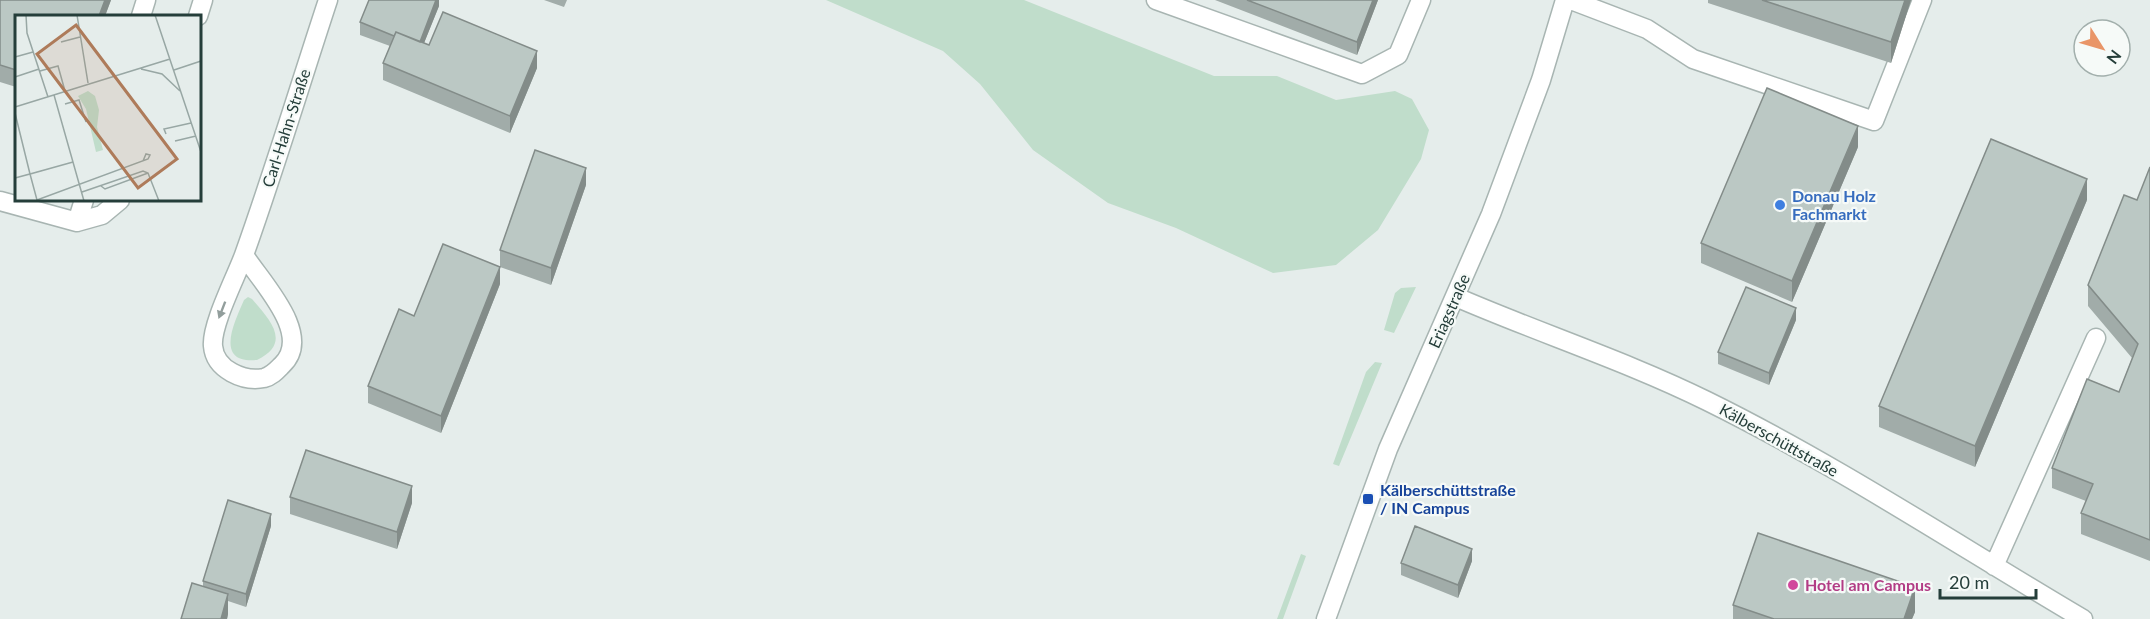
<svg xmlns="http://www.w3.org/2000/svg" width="2150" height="619" font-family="Lato,sans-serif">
	<rect width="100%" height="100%" fill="#e5edeb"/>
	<path fill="#c0ddcb" d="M826,0h198l190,76h63l59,24 59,-9 17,8 17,31 -8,29 -43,71 -42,35 -63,8 -97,-45 -68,-25 -75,-53 -53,-66 -37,-33z
		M1416,287l-22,46 -10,-3 11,-37 6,-5z
		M248,297l4,2c17,20 41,44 5,61 -44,4 -22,-39 -13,-60z
		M1375,362l7,1 -43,103 -6,-2 33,-92z
		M1301,554l5,2 -23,63h-6z"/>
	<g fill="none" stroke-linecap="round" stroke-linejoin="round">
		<defs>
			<path id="minor" d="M1156,0l206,74 36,-19 23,-55
				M1571,0l76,29 46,30 181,62 48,-121
				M141,16l5,-16
				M198,16l5,-16
				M0,201l77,21 25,-7 18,-15
				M77,222l7,-22
				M244,255c17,27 70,80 38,110 -5,5 -10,11 -18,13 -20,4 -49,-8 -51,-32 -2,-21 23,-69 31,-91 30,-84 56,-170 84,-255
				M1456,297c83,36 170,64 251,104 130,64 252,145 376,218
				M1994,566l102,-228
				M1326,619l62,-170 103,-235 50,-134 24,-80"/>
		</defs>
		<use href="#minor" stroke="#a8b5b2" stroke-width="21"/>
		<use href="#minor" stroke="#fff" stroke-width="18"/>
	</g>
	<path fill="#a1aca9" d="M0,0h111l-6,16h-89v71l-16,-5z
		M439,0v6l-15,37 5,2 108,23 -27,65 -127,-53v-17l7,-17 -30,-11v-13z
		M544,0h23l-3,7z
		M1215,0h163l-21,55z
		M1708,0h203l-20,63 -183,-60z
		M1858,147l-66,155 -91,-39v-20z
		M2150,167v394l-69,-27v-21l5,-12 -34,-13v-20l67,-76 13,-34 -44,-52v-21l49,-85z
		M586,185l-35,100 -51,-18v-17z
		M2087,200l-112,267 -96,-40v-21z
		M500,284l-59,149 -73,-30v-17l46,-70z
		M1796,320l-27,65 -51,-21v-12z
		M290,497l122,6 -15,46 -107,-35z
		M271,526l-25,81 -18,-6v13l-1,5h-46l22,-33v-5z
		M1472,561l-14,37 -57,-23v-12z
		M1733,605l182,7 -3,7h-179z"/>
	<path fill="#838c89" d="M105,0h6l-6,16h-6z
		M436,0h3v6l-21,52v-12z
		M1373,0h5l-21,55v-13z
		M1905,0h6l-20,63v-21z
		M537,51v17l-27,65v-17z
		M1858,126v21l-66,155v-21z
		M586,168v17l-35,100v-17z
		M2087,179v21l-112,267v-21z
		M500,267v17l-59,149v-17z
		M1796,308v12l-27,65v-12z
		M412,486v17l-15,46v-17z
		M271,514v12l-25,81v-13z
		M1472,549v12l-14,37v-13z
		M1915,587v25l-3,7h-8z
		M228,594v20l-1,5h-6z"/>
	<path fill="#bbc8c4" stroke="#838c89" stroke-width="1.5" d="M0,0h105l-6,16h-83v54l-16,-5z
		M369,0h67l-16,42 -24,-10 -2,4 -34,-14z
		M1247,0h126l-16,42z
		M1762,0h143l-14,42z
		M443,12l94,39 -27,65 -127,-53 13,-31 33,13z
		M1767,88l91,38 -66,155 -91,-38z
		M1991,139l96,40 -112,267 -96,-40z
		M535,150l51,18 -35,100 -51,-18z
		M2150,167v373l-69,-27 12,-29 -41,-16 35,-89 32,13 19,-48 -50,-59 36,-90 13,5z
		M443,244l57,23 -59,149 -73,-30 31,-77 15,7z
		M1746,287l50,21 -27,65 -51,-21z
		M306,450l106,36 -15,46 -107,-35z
		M228,500l43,14 -25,80 -43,-13z
		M1415,526l57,23 -14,36 -57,-22z
		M1758,533l157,54 -11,32h-130l-41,-14z
		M192,583l36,11 -7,25h-40z"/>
	<defs><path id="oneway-solid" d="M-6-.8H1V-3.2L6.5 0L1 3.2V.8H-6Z" transform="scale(1.5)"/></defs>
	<use fill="#929e9c" href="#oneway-solid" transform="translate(222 310) rotate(111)"/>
	<circle fill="#3f7fe0" stroke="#f6faf8" stroke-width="2" cx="1780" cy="205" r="6"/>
	<rect fill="#1a4fb4" stroke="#f6faf8" stroke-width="2" x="1362" y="493" width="12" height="12" rx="3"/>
	<circle fill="#d1479c" stroke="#f6faf8" stroke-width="2" cx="1793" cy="585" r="6"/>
	<g text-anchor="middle" stroke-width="4.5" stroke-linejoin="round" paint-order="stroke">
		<g font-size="16" fill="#253e3a" stroke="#f6faf8">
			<text transform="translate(286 128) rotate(-72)" y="6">Carl-Hahn-Straße</text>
			<text transform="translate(1449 311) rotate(-66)" y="6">Eriagstraße</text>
			<text transform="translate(1779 440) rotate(29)" y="6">Kälberschüttstraße</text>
		</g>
		<g font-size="16" font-weight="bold" fill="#366cbe" stroke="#f6faf8" text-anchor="start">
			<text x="1792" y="202">Donau Holz<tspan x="1792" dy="18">Fachmarkt</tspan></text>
		</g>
		<g font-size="16" font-weight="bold" fill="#164399" stroke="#f6faf8" text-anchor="start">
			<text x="1380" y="496">Kälberschüttstraße<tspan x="1380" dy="18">/ IN Campus</tspan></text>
		</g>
		<g font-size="16" font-weight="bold" fill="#b23c85" stroke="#f6faf8" text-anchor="start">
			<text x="1805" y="591">Hotel am Campus</text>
		</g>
	</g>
	<g transform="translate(15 15)">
		<rect width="186" height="186" fill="#e5edeb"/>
		<path d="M73,76l7,5 4,14 -2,17 6,23 -7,2 -10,-43 -8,-13z" fill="#c0ddcb"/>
		<path fill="none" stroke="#98a7a4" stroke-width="1.5" d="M11,0l1,18 21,64M62,0l11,68M140,0l46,137M46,27l19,-5M0,42l18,-5M126,54l21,5 18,17M159,55l27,-9M25,56l18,-5 7,25M0,62l24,-8M39,80l30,106M50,89l14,-4 7,22M0,92l155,-48M0,98l15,61 43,-12M151,119l-2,-5 27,-6M160,126l21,-5M0,163l15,-4 7,26 111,-41 2,-4 -4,-1 -3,7M86,171l4,3 43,-16M67,177l61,-21 5,2 11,28"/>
		<path fill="#ae7b5a" fill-opacity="0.15" stroke="#ae7b5a" stroke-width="3" d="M61,10l101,134 -39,29 -101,-134z"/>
		<rect width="186" height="186" fill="none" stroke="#253e3a" stroke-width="3"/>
	</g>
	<g transform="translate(2102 48) rotate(127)"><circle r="28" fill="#f6faf8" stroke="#a2afac" stroke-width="1.5"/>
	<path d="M0-4.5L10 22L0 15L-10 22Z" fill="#e99568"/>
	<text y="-9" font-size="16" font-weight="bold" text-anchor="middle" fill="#253e3a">N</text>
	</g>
	<path d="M1940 589v9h96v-9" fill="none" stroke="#253e3a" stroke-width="3"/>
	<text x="1949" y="589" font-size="18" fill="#253e3a" stroke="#f6faf8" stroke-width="4.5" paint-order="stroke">20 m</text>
</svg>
